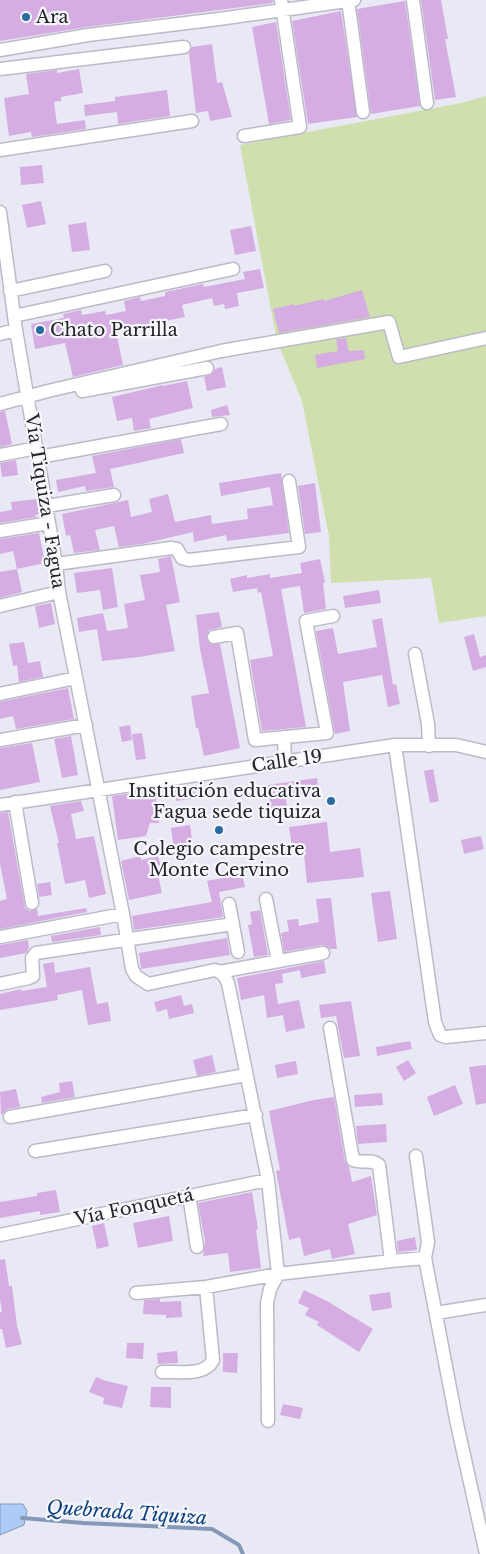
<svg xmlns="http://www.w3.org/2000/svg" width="486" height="1554" font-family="'Libre Baskerville',serif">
	<rect width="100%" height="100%" fill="#e8e9f4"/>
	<path fill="#cfdfad" d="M486,96v520l-47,7 -8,-45 -100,5 -2,-47 -27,-135 -25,-60 -37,-196 221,-42z"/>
	<path fill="#accbf6" stroke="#8499b8" d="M0,1504h23l4,7 -3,14 -24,10z"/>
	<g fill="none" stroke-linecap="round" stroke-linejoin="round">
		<path stroke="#8499b8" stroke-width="4" d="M22,1518l61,5 129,6 27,16 4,9"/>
	</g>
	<path fill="#d5ade3" d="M0,0h273v3l-186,24 -87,14z
		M421,0h20l7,39h-3l11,58 -21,3z
		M405,1l15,105 -49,8 -14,-105z
		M341,11l16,106 -49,7 -16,-103z
		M276,22l15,98 -22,4 -17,-97z
		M212,44l5,39 5,-1 10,35 -22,4 -2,-10 -12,2 -7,-59 3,-7z
		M79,69l4,24 -22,4v4l-7,1 3,22 28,-4 1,9 -54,8 -1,-5 -22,4 -5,-38 25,-4 -3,-20 31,-4v3z
		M167,90l3,26 -52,8 -1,-12 -32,4 -1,-11 31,-4v-4z
		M42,165l2,18 -23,2 -1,-18z
		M41,201l5,23 -19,4 -5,-23z
		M86,222l4,28 -18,2 -4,-27z
		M251,226l5,25 -21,4 -5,-25z
		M260,269l4,19 -27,5 2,13 -14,3 -1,-5 -10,2 -2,-8 -30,7 3,12 -69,14 7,34 -50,12 -8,-34 -30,6 -4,-25 33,-6 -1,-4 18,-4 1,5 23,-4 1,4 20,-4 -2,-10 16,-4 1,4 24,-5v-4l38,-8 1,3 41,-8 -2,-7z
		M362,290l8,27 -91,16 -6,-24 21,-5v2l30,-7v2z
		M346,338l3,13 15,-1 1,9 -48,9 -2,-13 23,-4 -2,-12z
		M222,367l4,20 -19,4 -3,-14 8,-3 3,-5z
		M187,381l6,27 -44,11 2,9 -17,3 -2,-13 -15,3 -5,-24 51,-12v1z
		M227,405l3,10 -18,2 -1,-7z
		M5,411l7,33 -12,3v-35z
		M181,439l3,14 -74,16 4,18 -28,4 -1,-5 -27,6 -2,-12 40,-7 -4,-17z
		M16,460l2,15 -16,2 -2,-14z
		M281,473l8,60 -62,8 -1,-6 -32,7 -1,-10 -51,12 -23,3 -5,-21 -19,4 5,20 -26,3 -4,-18 -4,1 -4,-22 66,-14 3,17 21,-5 -3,-13 19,-5 7,28 36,-7 1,9 36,-5 -1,-10 26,-4 -3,-18 -49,9 -2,-13z
		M315,483l6,49 -16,2 -7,-48z
		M37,499l2,15 -4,1 1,2 -36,6v-11l12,-2 -1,-8z
		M39,533l6,30 -28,6 5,23 -22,6v-26l17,-3 -4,-18 -13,3v-15z
		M171,556l9,46 -14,3 9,46 -36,6 -37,4 -5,-32 -18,3 -2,-14 26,-5 4,18 21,-3 -4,-24 21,-4 -5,-25 20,-3 -2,-13z
		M320,559l5,23 -2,1 3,26 -22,4 -4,-27 -19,3 25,138 -44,4 -12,-71 23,-4 -12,-64 -3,1 -1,-5 -24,4 -3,-13 17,-4v3l23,-4v4l32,-5 -2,-10z
		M112,568l6,39 -15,3 -3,-20 -23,3 -3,-20z
		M379,590l2,13 -36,5 -2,-12z
		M51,603l4,21 -16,4 -4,-22z
		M219,612l3,15 -13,3 -3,8 5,6h9l20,104 -36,8 -6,-28h-2l-5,-32 18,-3 -9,-44 -4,-34z
		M382,618l11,67 3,-1 4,20 -12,3 -6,-32 -39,7 7,49 -15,3 -19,-103 17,-3 5,26 39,-7 -5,-27z
		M474,634l6,23 6,-2v12l-13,4 -9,-34z
		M24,642l4,21 12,-2 3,16 -24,5 -2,-17 -4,1 -4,-22z
		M68,688l6,31 -58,10 -3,-13 -13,3v-17z
		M130,725l2,15 -10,2 -3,-15z
		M142,733l4,26 -10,1 -4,-26z
		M71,736l7,39 -16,3 -8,-39z
		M32,743l8,39 -40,8v-42z
		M433,769l6,32 -9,2 -6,-32z
		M317,778l2,16 -33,5 1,8 -16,2 -3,-24z
		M196,787l2,11 -22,3 -2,-11z
		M155,790l4,33h-9l-4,13 -28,4 -6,-44z
		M81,801l3,10 -13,3 5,25 18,-3 12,58 -17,4 -4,-18 -20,4 -8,-41h2l-9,-37z
		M8,812l17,96 5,3 7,-2 1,7 48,-8 1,4 -87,17v-28l7,-2 -7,-35v-51z
		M327,822l3,30 30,-4 4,29 -57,6 -4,-38 -11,2 -3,-20z
		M190,825l4,28 -19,3 -4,-28z
		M481,836l3,13 -20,5 -3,-14z
		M141,856v4l17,-4 4,14 -5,1 5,22 -33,7 -8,-39z
		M242,874l3,13 -26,5 4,25 -89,13 -2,-14 80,-14 -5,-21z
		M50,882l2,13 -13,2 -2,-13z
		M390,891l7,48 -19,3 -7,-49z
		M331,898l6,51h-7l-4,-3 -4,-1 -38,7 -3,-19 8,-2 -2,-11 11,-1 1,7 20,-4 -3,-23z
		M260,910l8,45 -14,2 -6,-32 4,-1 -2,-12z
		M100,927l1,8 -49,7 -1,-6z
		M227,938l3,17 -89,14 -2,-16z
		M28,940l1,8 -3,5 -26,5v-13z
		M324,961l2,12 -25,5 -1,-8 -18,4 1,9 -8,1 3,20 21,-4 6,28 -19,4 -3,-17 -16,3 -3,-23 -23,5 -4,-22z
		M54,962l1,11 35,-6 7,37 11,-2 3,19 -23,4 -6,-35 -25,5 1,5 -58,10v-16l21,-5v2l26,-4 -4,-23z
		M181,995l3,11 8,-2 2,9 -25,6 -2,-10 -10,3 -3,-10z
		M351,1001l9,55 -16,2 -8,-42 -15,2 -2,-13z
		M410,1041l2,8 -35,7 -1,-9z
		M212,1055l4,17 -19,4 -4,-16z
		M408,1060l8,13 -12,8 -8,-14z
		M296,1061l2,13 -21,4 -2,-13z
		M486,1065v38l-10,2 -7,-38z
		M72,1081l3,16 -33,6 -1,-6 19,-5 -1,-9z
		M455,1085l8,19 -29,12 -7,-19z
		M16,1089l4,18 -12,2 -7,6 -1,-23z
		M382,1093l1,12 -28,2 -1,-12z
		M334,1097l11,64 4,6 3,15 19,-6 6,39 -29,9 7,30 -23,5 -2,-10 -26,7 -4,-19 -11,3 -13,-69 4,-1 -11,-59 45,-11z
		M386,1124l1,18 -29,2 -2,-18z
		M56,1190l4,22 -20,3v-4l-40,7v-16l37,-6v-3z
		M252,1192l6,37 -2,1 5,38 -31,4 -2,-19 -25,3 2,-15 -7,-38z
		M169,1216l4,25 -35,7 -5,-25z
		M104,1223l5,23 -12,3 -5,-23z
		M415,1237l2,13 -19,2 -1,-11z
		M5,1259l4,27h3l5,40 5,18 -16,4 -4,-19h-2v-17h2l-2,-13v-39z
		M304,1290l23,11 46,28 -14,23 -42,-27 2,-3 -14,-7 4,-7 -11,-5z
		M390,1292l2,16 -20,3 -3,-16z
		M160,1299v3l21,-1 1,16 -16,1v-3l-23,-1 1,-14z
		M127,1343h17l-1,16 -17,-1z
		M177,1351l1,12 -20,1 -1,-11z
		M223,1353h15l-1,20 -14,-1z
		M96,1377l10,4 22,5 -6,22 -19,-4 1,-6 -15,-6z
		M151,1387h20v21l-21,-1z
		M283,1404l20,4 -3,11 -20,-4z"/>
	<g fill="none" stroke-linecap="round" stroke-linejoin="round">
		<defs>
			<path id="minor" d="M348,0l15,112
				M413,0l14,103
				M0,50l88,-15 131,-16 135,-19
				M0,69l184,-22
				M244,136l56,-9 -19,-127
				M0,150l192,-29
				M0,212l16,118 40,234 3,28 64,322 9,55 4,7 12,8 67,-14c7,2 10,6 13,13l40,197 10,94 -8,15 -3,14 1,118
				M10,291l95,-20
				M14,316l219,-47
				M0,334l16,-4
				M82,391l125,-23
				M0,404l48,-13 173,-40 168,-29 10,35 87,-19
				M0,455l37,-7
				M39,457l182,-33
				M47,506l67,-11
				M0,531l49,-8
				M56,564l115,-16 6,1 5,9 7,2 110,-13 -10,-66
				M0,606l59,-14
				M214,637l23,-4 18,107 72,-7 -21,-112 27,-5
				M415,654l13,70 1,22
				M0,694l76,-16
				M284,737l1,24
				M0,740l86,-15
				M395,745l40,277 5,13 6,2 40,-4
				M15,802l17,101
				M0,805l395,-60h61l30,7
				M266,899l12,62
				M229,904l9,48
				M0,937l123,-23
				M219,972l104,-19
				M0,984l29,-6 4,-2 -1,-18 4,-5 197,-29
				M330,1028l23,132c9,4 18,-2 26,5l12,96
				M10,1117l236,-42
				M35,1151l221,-36
				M416,1156l12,86 -3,16
				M189,1195l8,52
				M0,1235l268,-55
				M136,1293l70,-6 72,-13 113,-13 34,-3 32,166 29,130
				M436,1313l50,-8
				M162,1372c16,-1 43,5 51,-12l-7,-73"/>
		</defs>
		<use href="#minor" stroke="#babbc6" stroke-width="15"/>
		<use href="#minor" stroke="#fff" stroke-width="12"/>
	</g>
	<g fill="#286ba1" stroke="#f6f7fd" stroke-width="2">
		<circle cx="26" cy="17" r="5"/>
		<circle cx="40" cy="330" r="5"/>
		<circle cx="331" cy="801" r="5"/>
		<circle cx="219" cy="830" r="5"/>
	</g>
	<g text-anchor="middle" stroke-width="4.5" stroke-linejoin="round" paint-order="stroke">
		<g font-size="18" fill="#252529" stroke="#f6f7fd" text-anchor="start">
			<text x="36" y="23">Ara</text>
			<text x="50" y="336">Chato Parrilla</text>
			<text x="321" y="797" text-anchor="end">Institución educativa<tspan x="321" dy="21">Fagua sede tiquiza</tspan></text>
			<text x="219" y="855" text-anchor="middle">Colegio campestre<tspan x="219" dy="21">Monte Cervino</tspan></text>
		</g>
		<g font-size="18" fill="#252529" stroke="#f6f7fd">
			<text transform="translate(45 501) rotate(81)" y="6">Vía Tiquiza - Fagua</text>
			<text transform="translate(287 761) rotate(-8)" y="6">Calle 19</text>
			<text transform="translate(134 1207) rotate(-12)" y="6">Vía Fonquetá</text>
		</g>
		<g font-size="19" font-style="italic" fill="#0f417e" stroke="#f6f7fd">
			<text transform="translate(127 1512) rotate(4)" y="7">Quebrada Tiquiza</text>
		</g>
	</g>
</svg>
